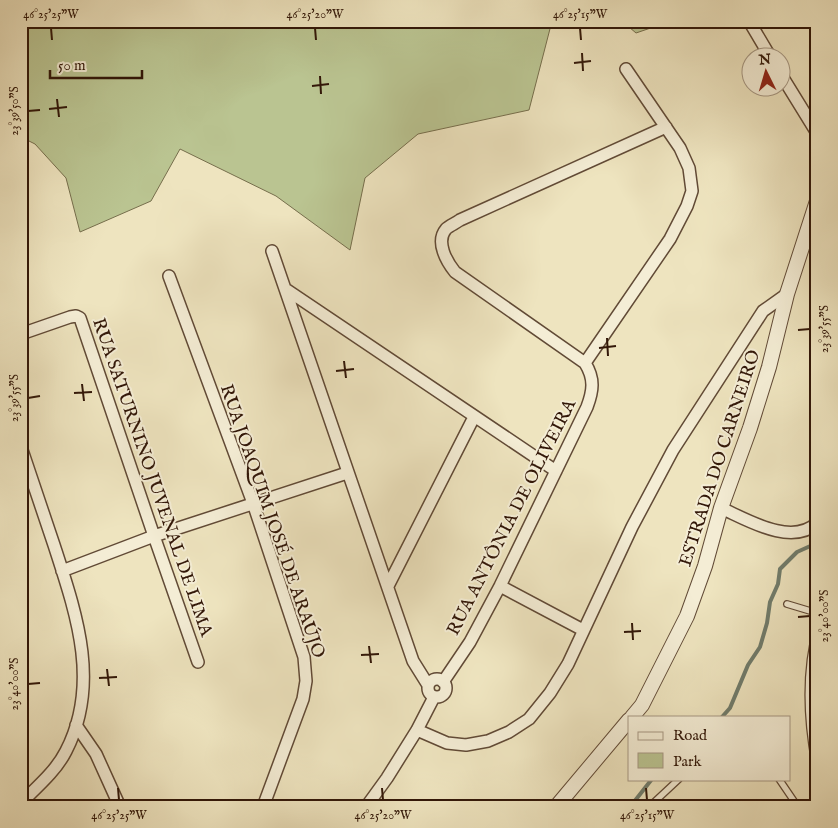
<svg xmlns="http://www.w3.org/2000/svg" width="838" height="828" font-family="'IM FELL English',serif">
	<rect width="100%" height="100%" fill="#eee4bf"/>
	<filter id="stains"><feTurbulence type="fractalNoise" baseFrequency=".004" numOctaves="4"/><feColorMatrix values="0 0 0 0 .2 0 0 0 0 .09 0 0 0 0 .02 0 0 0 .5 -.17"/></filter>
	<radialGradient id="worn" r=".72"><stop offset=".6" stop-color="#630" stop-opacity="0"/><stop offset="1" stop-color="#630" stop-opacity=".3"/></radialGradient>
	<path fill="#bac491" stroke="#766e4c" d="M21,21h531l-23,89 -111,24 -53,44 -15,72 -74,-54 -96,-47 -29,52 -71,31 -14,-54 -31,-34 -14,-7z
		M622,21h49l-35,12z"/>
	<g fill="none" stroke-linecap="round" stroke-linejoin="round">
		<path stroke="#707c6c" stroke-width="4" d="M722,717l8,-9 18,-43 12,-18 7,-24 3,-21 8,-18 2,-15 17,-17 20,-9
			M630,807l22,-28"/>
		<defs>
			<path id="service" d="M787,604l30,9
				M817,627c-13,47 -10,98 0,146
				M779,779l19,28
				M649,807l30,-28"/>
			<path id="minor" d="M749,21l22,37
				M780,73l37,60
				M272,251l141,410 15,24
				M169,276l84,227 51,154 2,24 -3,18 -40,108
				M287,290l269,181
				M21,334l49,-17 6,-1 4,2 74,218 44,126
				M585,363l85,-124 17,-33 5,-15 -3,-23 -9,-20 -54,-79
				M21,447c11,33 22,66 33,98 22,68 47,138 12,206 -10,20 -29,36 -45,52
				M721,508c25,11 70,39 96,15
				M62,571l92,-35 193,-63
				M388,586l86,-169
				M500,586l83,44
				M428 688a9 9 0 1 1 18 0a9 9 0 1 1-18 0Z
				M443,682l27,-40 30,-56 87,-179c6,-16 8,-28 -2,-44l-130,-91c-8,-10 -20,-30 -9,-43 3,-3 10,-6 14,-9l206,-93
				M76,725l20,29 24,53
				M417,730l30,13 19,2 22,-4 21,-9 20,-13 21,-26 18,-29 64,-137 41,-77 90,-139 24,-17
				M366,807l21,-29 30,-48 17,-33"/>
			<path id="tertiary" d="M632,717l10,-12 45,-89 18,-50 16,-58 29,-80 19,-61 18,-73 30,-93
				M556,807l73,-87"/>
		</defs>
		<use href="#service" stroke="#614a36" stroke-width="8"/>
		<use href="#minor" stroke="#614a36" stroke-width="14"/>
		<use href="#tertiary" stroke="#614a36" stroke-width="16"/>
		<use href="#service" stroke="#f4edd5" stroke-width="5.5"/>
		<use href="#minor" stroke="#f4edd5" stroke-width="11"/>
		<use href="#tertiary" stroke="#f4edd5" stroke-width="14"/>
	</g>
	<path fill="none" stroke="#321708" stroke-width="2" d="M51,28l1,12M315,28l1,12M580,28l1,12M582,53l1,18M574,63l17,-2M320,76l1,18M312,86l17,-2M57,99l2,18M49,109l18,-2M28,111l12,-1M798,330l12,-1M607,338l1,18M599,348l17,-2M344,361l2,17M336,371l18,-2M82,384l2,17M74,393l18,-1M28,398l12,-2M798,617l12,-1M632,623l1,17M624,632l17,-1M369,646l2,17M361,655l18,-1M107,669l2,17M99,678l18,-1M28,684l12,-1M118,788l1,12M382,788l1,12M646,788l1,12"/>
	<g text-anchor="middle" stroke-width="4" stroke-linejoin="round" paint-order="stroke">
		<g font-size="18" fill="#321708" stroke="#f4edd5">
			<text transform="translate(719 458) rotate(-72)" y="6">ESTRADA DO CARNEIRO</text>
			<text transform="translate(153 477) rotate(71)" y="6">RUA SATURNINO JUVENAL DE LIMA</text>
			<text transform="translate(511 517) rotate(-63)" y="6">RUA ANTÔNIA DE OLIVEIRA</text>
			<text transform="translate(273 521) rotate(71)" y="6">RUA JOAQUIM JOSÉ DE ARAÚJO</text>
		</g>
	</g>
	<rect width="838" height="828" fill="none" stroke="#eee4bf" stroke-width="55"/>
	<rect x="628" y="716" width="162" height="65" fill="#f4edd5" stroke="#a69783"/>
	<rect x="638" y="732" width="25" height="8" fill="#f4edd5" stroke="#a69783"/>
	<text x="673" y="740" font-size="15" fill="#321708">Road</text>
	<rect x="638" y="753" width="25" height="15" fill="#bac491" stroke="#a69783"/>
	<text x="673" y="766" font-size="15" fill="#321708">Park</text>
	<g transform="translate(766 72) rotate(355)"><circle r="24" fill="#f4edd5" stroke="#a69783"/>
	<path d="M0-4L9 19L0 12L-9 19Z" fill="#8f2418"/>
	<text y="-8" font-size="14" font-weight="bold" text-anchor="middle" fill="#321708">N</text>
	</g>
	<path d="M50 70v8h92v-8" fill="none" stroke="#321708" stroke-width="2.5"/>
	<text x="58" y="70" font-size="15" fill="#321708" stroke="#f4edd5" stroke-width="4" paint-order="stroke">50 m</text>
	<rect x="28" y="28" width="782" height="772" fill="none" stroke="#321708" stroke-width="2"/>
	<g font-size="12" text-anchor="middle" fill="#321708">
		<text x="51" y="18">46°25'25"W</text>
		<text x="315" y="18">46°25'20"W</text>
		<text x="580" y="18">46°25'15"W</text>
		<text transform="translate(14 111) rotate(-90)" y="4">23°39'50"S</text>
		<text transform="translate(824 329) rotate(-90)" y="4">23°39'55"S</text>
		<text transform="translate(14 398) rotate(-90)" y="4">23°39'55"S</text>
		<text transform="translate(824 616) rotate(-90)" y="4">23°40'00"S</text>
		<text transform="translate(14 684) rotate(-90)" y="4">23°40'00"S</text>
		<text x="119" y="819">46°25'25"W</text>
		<text x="383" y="819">46°25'20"W</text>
		<text x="647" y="819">46°25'15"W</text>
	</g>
	<rect width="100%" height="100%" filter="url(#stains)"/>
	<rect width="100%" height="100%" fill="url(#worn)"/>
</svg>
